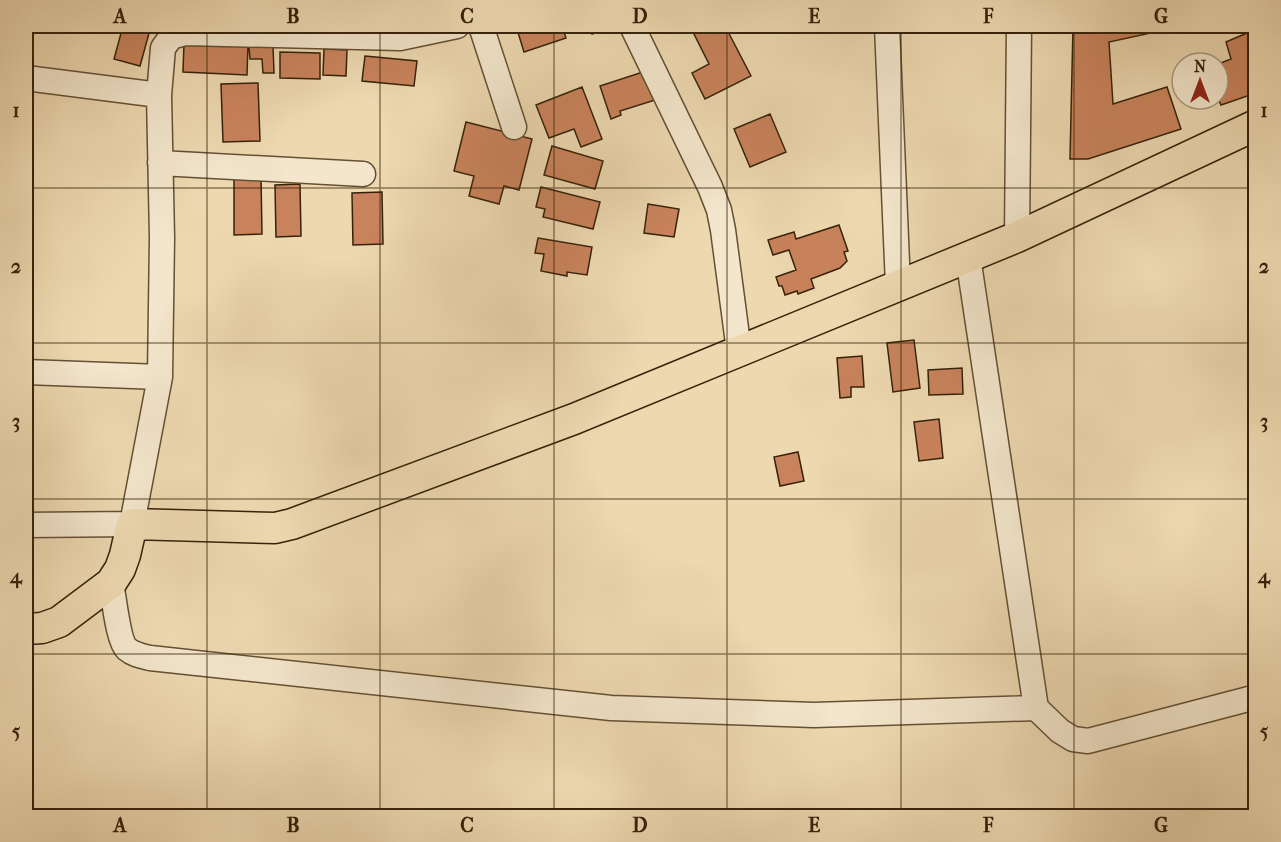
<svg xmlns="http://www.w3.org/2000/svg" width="1281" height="842" font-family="'IM FELL French Canon',serif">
	<rect width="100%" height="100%" fill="#edd8b0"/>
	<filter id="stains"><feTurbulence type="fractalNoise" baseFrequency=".00333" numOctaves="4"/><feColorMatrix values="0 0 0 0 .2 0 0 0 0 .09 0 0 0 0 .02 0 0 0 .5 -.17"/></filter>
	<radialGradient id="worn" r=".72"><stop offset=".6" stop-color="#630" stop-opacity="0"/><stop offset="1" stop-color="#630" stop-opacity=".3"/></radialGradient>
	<path fill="#c9835c" stroke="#362209" stroke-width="1.5" d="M123,26h28l-11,40 -26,-7z
		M516,26h46l4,12 -42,14z
		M589,26h28l-25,8z
		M705,26h20l26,50 -46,23 -13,-26 17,-9 -16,-32z
		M1073,26h86l1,5 -51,11 4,62 54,-17 14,42 -93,30h-18z
		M1245,26h11v67l-35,12 -3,-7v-34l13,-5 -5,-17 21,-9z
		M184,43l64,2 -1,30 -64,-3z
		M273,46l1,27h-11l-1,-14h-12l-1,-12z
		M324,49l23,1 -1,26 -23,-1z
		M280,52l40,1v26l-40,-1z
		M365,56l52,5 -3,25 -52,-5z
		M646,71l9,29 -35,11 1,4 -10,4 -11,-33z
		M258,83l2,58 -37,1 -2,-58z
		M582,87l20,52 -21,8 -7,-18 -25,9 -13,-33z
		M770,114l16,38 -36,15 -16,-38z
		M466,122l66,17 -13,51 -15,-4 -5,18 -30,-8 5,-20 -20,-5z
		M552,146l51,15 -8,28 -51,-14z
		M234,177h27l1,57 -28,1z
		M300,184l1,52 -25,1 -1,-52z
		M541,187l59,15 -7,27 -50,-12 2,-8 -9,-2z
		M382,192l1,52 -30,1 -1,-52z
		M648,204l31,5 -5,28 -30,-4z
		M839,225l9,26 -4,1 3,9 -7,7 -29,11 3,9 -16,6 -1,-3 -12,4 -3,-9h-3l-3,-9 20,-7 -7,-20 -16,5 -5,-15 26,-8 2,7z
		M538,238l54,9 -5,28 -20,-3v4l-26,-5 3,-17 -9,-1z
		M914,340l6,48 -27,4 -6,-49z
		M862,356l2,31h-13v10l-11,1 -3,-40z
		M962,368l1,26 -34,1 -1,-25z
		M939,419l4,39 -24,3 -5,-39z
		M798,452l6,29 -24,5 -6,-29z"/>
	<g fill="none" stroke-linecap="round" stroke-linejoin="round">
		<defs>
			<path id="minor" d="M481,26l33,101
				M632,26l78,161 9,23 4,20 16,121
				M887,26l11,260
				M26,78l133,17
				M160,163l203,11
				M1017,237l2,-211
				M968,257l68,451 24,23 13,8 15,2 168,-44
				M26,372l134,5
				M26,525l106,-1 28,-147 2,-139 -3,-143 4,-47 8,-11 14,-4 215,5 57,-12
				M111,583c3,14 7,58 16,66 7,6 15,7 23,9l461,50 203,7 222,-7"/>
			<path id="major" d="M26,629l16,-1 17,-6 52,-39 9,-14 5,-14 7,-31 143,4 17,-4 282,-105 443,-182 239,-112"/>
		</defs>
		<use href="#minor" stroke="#645033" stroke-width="27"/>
		<use href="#major" stroke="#362209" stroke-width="33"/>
		<use href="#minor" stroke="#f3e6cc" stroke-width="24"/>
		<use href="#major" stroke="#edd8b0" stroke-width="30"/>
	</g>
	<path fill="none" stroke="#362209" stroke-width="1.5" stroke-opacity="0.55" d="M207,26v790M380,26v790M554,26v790M727,26v790M901,26v790M1074,26v790M26,188h1230M26,343h1230M26,499h1230M26,654h1230"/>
	<rect width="1281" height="842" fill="none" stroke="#edd8b0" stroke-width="66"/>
	<g transform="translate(1200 81)"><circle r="28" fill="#f3e6cc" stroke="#a7987e" stroke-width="1.5"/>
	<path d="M0-4.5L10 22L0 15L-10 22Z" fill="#8f2418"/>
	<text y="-9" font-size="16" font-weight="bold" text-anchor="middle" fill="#362209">N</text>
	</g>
	<rect x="33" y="33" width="1215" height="776" fill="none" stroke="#362209" stroke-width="2"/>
	<g font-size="20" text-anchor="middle" font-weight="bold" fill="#362209">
		<text x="120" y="23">A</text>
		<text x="293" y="23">B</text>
		<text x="467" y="23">C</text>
		<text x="640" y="23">D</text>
		<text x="814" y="23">E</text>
		<text x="988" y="23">F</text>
		<text x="1161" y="23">G</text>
		<text x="16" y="117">1</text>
		<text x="1264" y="117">1</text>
		<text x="16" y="273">2</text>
		<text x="1264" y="273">2</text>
		<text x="16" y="428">3</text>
		<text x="1264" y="428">3</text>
		<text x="16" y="583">4</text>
		<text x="1264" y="583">4</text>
		<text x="16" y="738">5</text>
		<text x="1264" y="738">5</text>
		<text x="120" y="832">A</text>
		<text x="293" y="832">B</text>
		<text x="467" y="832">C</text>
		<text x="640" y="832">D</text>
		<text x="814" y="832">E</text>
		<text x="988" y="832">F</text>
		<text x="1161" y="832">G</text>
	</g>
	<rect width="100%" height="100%" filter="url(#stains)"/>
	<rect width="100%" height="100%" fill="url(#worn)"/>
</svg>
